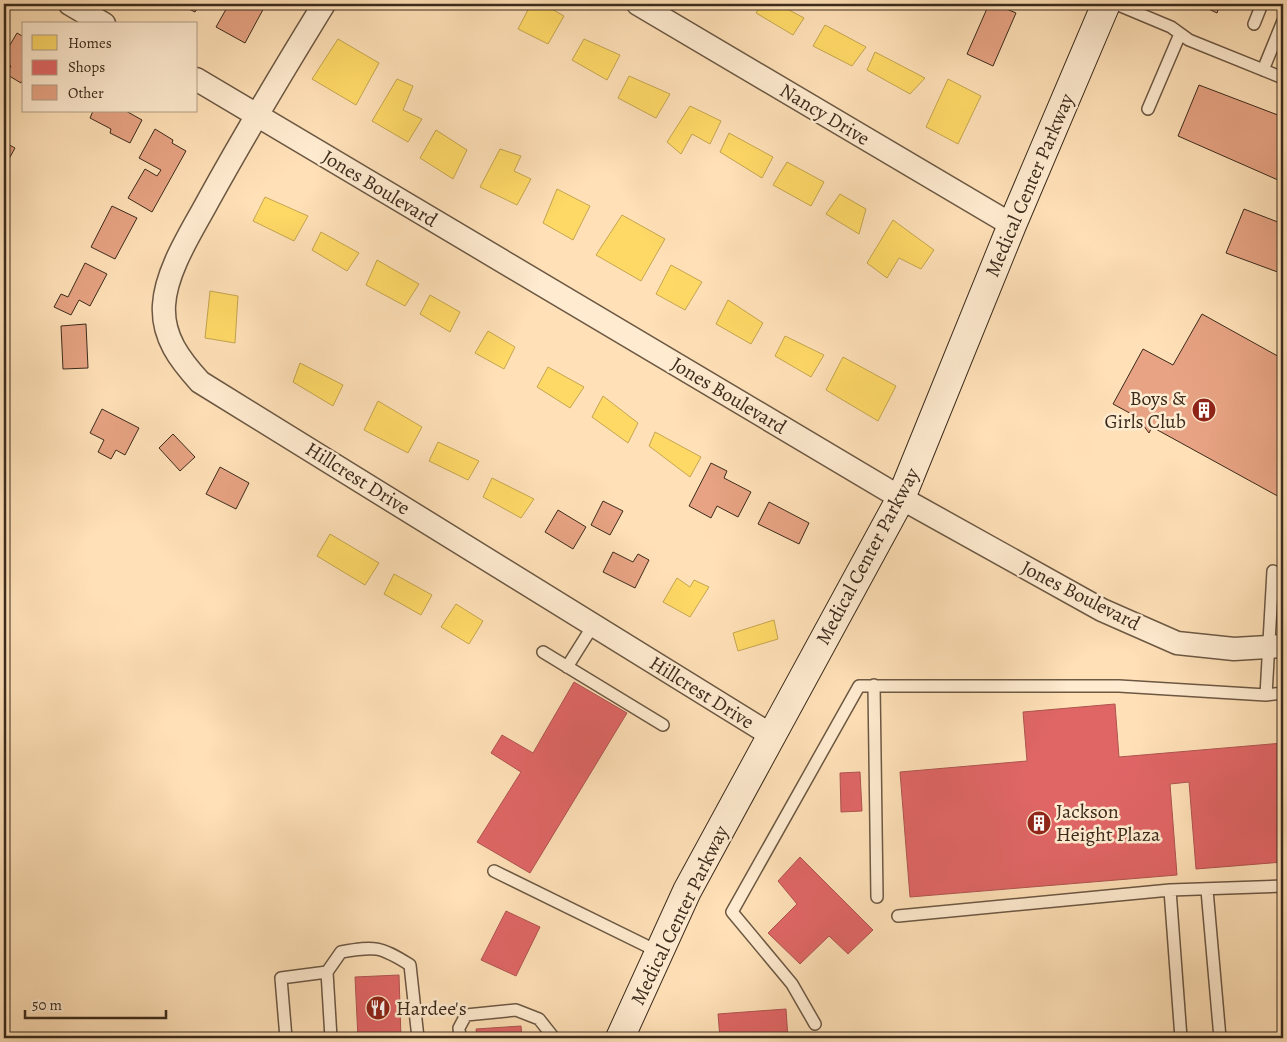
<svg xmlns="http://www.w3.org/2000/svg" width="1287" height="1042" font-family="Alegreya,serif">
	<rect width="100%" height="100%" fill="#ffe0b7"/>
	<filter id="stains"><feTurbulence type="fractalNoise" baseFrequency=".004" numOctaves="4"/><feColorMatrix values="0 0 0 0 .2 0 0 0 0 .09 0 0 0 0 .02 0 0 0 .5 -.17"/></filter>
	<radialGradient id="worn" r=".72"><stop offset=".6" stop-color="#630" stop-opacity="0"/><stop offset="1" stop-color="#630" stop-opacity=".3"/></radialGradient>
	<path fill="#ffd966" stroke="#c4a550" d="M531,4h12l21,12 -16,28 -30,-15z
		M761,4h17l26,14 -11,17 -37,-22z
		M825,25l41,22 -14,19 -39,-20z
		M338,39l41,24 -23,42 -44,-26z
		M584,39l36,16 -13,25 -35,-20z
		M875,52l50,26 -15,16 -43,-24z
		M629,76l41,18 -14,24 -38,-20z
		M397,79l16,7 -10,24 19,9 -14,23 -36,-21z
		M948,79l33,17 -23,48 -32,-17z
		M690,106l31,15 -11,23 -18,-10 -11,20 -14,-12z
		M436,130l31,20 -14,29 -33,-21z
		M729,133l44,24 -11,21 -42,-26z
		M500,149l21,7 -7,15 17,8 -14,26 -37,-18z
		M787,162l37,20 -13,24 -38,-21z
		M557,189l33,17 -17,34 -30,-17z
		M840,194l26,15 -7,25 -33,-20z
		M265,197l43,19 -14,25 -41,-20z
		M622,215l43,24 -24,42 -45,-26z
		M893,220l41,30 -13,19 -22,-11 -12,20 -20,-15z
		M321,232l38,21 -12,18 -35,-21z
		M377,260l42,24 -14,22 -39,-21z
		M671,265l31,17 -17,28 -29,-16z
		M210,291l28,5 -3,47 -30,-5z
		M430,295l30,17 -10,20 -30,-18z
		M728,300l35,23 -12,21 -35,-20z
		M488,331l27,16 -11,22 -29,-16z
		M785,336l39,19 -13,22 -36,-21z
		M843,357l53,29 -18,35 -52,-31z
		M300,363l43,22 -10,21 -40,-24z
		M548,367l36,20 -14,21 -33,-21z
		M603,396l35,27 -10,20 -36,-26z
		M378,401l44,26 -14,26 -44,-23z
		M655,432l46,25 -11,20 -41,-31z
		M438,442l41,19 -11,19 -39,-19z
		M492,478l42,21 -13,19 -38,-21z
		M330,534l49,29 -14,22 -48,-29z
		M394,574l38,21 -11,20 -37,-21z
		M677,578l13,9 4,-7 15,7 -19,30 -27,-15z
		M456,604l27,17 -14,23 -28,-17z
		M774,620l4,19 -40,12 -5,-18z"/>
	<path fill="#e06666" stroke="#ae5450" d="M574,682l53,31 -97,160 -53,-31 44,-70 -30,-19 11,-18 31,18z
		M1115,704l4,53 164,-14v119l-87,7 -7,-87 -19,2 7,91 -267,22 -10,-125 127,-11 -4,-49z
		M860,772l2,39 -21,1 -1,-39z
		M800,857l73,73 -25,24 -19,-18 -29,28 -32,-31 29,-29 -19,-23z
		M506,911l34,16 -24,49 -35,-16z
		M399,975l2,63h-43l-3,-61z
		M786,1009l2,29h-68l-2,-24z
		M521,1026l1,12h-45l-1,-9z"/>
	<path fill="#e7a383" stroke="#3b2b1c" d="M179,4h20l-4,8z
		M229,4h8l10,5 3,-5h16l-21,39 -29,-16z
		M989,4h6l21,9 -23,53 -26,-12z
		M1198,4h22l-3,9z
		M17,33l7,4v41l-3,5 -15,-9 5,-8 -7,-4v-7z
		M1199,85l84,32v52l-5,11 -100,-44z
		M93,111h33l16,9 -12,23 -20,-10 1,-4 -21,-11z
		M155,129l18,11 -1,3 14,8 -34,61 -24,-14 17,-29 12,7 4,-6 -22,-12z
		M4,142l11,6 -6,11 -5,-3z
		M112,206l25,12 -22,41 -24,-12z
		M1244,209l39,15v50l-57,-21z
		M85,263l22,11 -17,32 -11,-6 -8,15 -17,-8 7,-13 7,3z
		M1202,314l81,45v140l-131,-72 -3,6 -12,-16 -24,-13 30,-55 30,16z
		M86,324l2,44 -25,1 -2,-43z
		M102,409l37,19 -14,27 -9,-5 -5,9 -13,-7 6,-12 -14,-7z
		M173,434l22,23 -15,14 -21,-23z
		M711,463l16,8 -3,7 27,14 -13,25 -21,-11 -6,12 -22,-12z
		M220,467l29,16 -13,26 -30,-15z
		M603,501l20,10 -13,24 -19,-10z
		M769,502l40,21 -10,21 -41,-20z
		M558,510l28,17 -13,22 -28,-17z
		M613,552l20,10 5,-8 11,6 -14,28 -32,-16z"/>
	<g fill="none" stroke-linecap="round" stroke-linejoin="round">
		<defs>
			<path id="service" d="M1116,4l55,23 18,13 94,38
				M1254,24l8,-20
				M1263,70l20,-49
				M1148,109l32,-75
				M543,652l120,73
				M567,667l27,-43
				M874,685l3,212
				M1266,695l7,-124
				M494,871l165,81
				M1170,890l11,148
				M1207,890l13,148
				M898,916l272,-26 113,-4
				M327,972l14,-20c34,-6 39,-6 69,13l8,73
				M815,1024l-23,-40 -60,-72 127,-226h260l147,9 17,-2
				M286,1038l-5,-60 46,-6 4,66
				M460,1038l-1,-10 7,-13 50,-5 23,9 15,19"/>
			<path id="minor" d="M70,4l34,20
				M324,4c-40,65 -79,130 -116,197 -16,30 -42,69 -44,104 -2,32 16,55 36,77l571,353
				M638,4l374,221
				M196,79l705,419 201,112 75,33 57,6 49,-3"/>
			<path id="secondary" d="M620,1038l67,-147 214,-393 111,-273 94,-221"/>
		</defs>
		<use href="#service" stroke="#6c5843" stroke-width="14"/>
		<use href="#minor" stroke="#6c5843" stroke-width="25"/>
		<use href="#secondary" stroke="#3b2b1c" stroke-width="30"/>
		<use href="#service" stroke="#ffebd0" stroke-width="11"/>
		<use href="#minor" stroke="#ffebd0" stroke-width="22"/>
		<use href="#secondary" stroke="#ffebd0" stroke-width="28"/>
	</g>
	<defs>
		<symbol id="building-disc" viewBox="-11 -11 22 22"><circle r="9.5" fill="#8f2418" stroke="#ffebd0"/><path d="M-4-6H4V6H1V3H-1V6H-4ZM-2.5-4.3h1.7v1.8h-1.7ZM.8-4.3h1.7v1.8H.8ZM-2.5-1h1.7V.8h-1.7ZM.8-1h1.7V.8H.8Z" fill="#fff"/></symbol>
		<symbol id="restaurant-disc" viewBox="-11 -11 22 22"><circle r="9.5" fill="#8f2418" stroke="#ffebd0"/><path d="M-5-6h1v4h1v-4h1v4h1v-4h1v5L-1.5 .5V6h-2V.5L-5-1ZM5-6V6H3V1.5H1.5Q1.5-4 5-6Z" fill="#fff"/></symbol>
	</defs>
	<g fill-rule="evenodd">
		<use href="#building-disc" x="1190" y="396" width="28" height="28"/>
		<use href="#building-disc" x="1025" y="809" width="28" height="28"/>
		<use href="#restaurant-disc" x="364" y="994" width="28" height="28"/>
	</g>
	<g text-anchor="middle" stroke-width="5" stroke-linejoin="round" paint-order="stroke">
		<g font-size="20" fill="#3b2b1c" stroke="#ffebd0">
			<text transform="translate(825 114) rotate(31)" y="7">Nancy Drive</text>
			<text transform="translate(1029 185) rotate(-67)" y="7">Medical Center Parkway</text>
			<text transform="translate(380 188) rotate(31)" y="7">Jones Boulevard</text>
			<text transform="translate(729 395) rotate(31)" y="7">Jones Boulevard</text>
			<text transform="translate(358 478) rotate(32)" y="7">Hillcrest Drive</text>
			<text transform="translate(867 556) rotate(-62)" y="7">Medical Center Parkway</text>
			<text transform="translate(1081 595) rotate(27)" y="7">Jones Boulevard</text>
			<text transform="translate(702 692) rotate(32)" y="7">Hillcrest Drive</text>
			<text transform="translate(679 915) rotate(-64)" y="7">Medical Center Parkway</text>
		</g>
		<g font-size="20" fill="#3b2b1c" stroke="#ffebd0" text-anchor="start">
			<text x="1186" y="405" text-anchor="end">Boys &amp;<tspan x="1186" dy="23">Girls Club</tspan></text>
			<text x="1056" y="818">Jackson<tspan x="1056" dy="23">Height Plaza</tspan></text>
			<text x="396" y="1015">Hardee's</text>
		</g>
	</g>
	<rect width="1287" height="1042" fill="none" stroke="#ffe0b7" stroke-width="20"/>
	<rect x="5" y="5" width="1277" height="1032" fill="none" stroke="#3b2b1c" stroke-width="2.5"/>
	<rect x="10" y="10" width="1267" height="1022" fill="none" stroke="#3b2b1c"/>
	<rect x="22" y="22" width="175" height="90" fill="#ffebd0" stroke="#b19e88"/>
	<rect x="32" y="35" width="25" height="15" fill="#ffd966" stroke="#b19e88"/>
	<text x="68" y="48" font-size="15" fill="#3b2b1c">Homes</text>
	<rect x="32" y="60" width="25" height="15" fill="#e06666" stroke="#b19e88"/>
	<text x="68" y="72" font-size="15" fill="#3b2b1c">Shops</text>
	<rect x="32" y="85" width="25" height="15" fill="#e7a383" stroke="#b19e88"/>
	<text x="68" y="98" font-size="15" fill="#3b2b1c">Other</text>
	<path d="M25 1010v8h141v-8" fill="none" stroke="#3b2b1c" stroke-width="2.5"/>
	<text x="32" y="1010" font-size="15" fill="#3b2b1c" stroke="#ffebd0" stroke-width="4" paint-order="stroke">50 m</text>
	<rect width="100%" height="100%" filter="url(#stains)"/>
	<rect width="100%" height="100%" fill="url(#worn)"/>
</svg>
